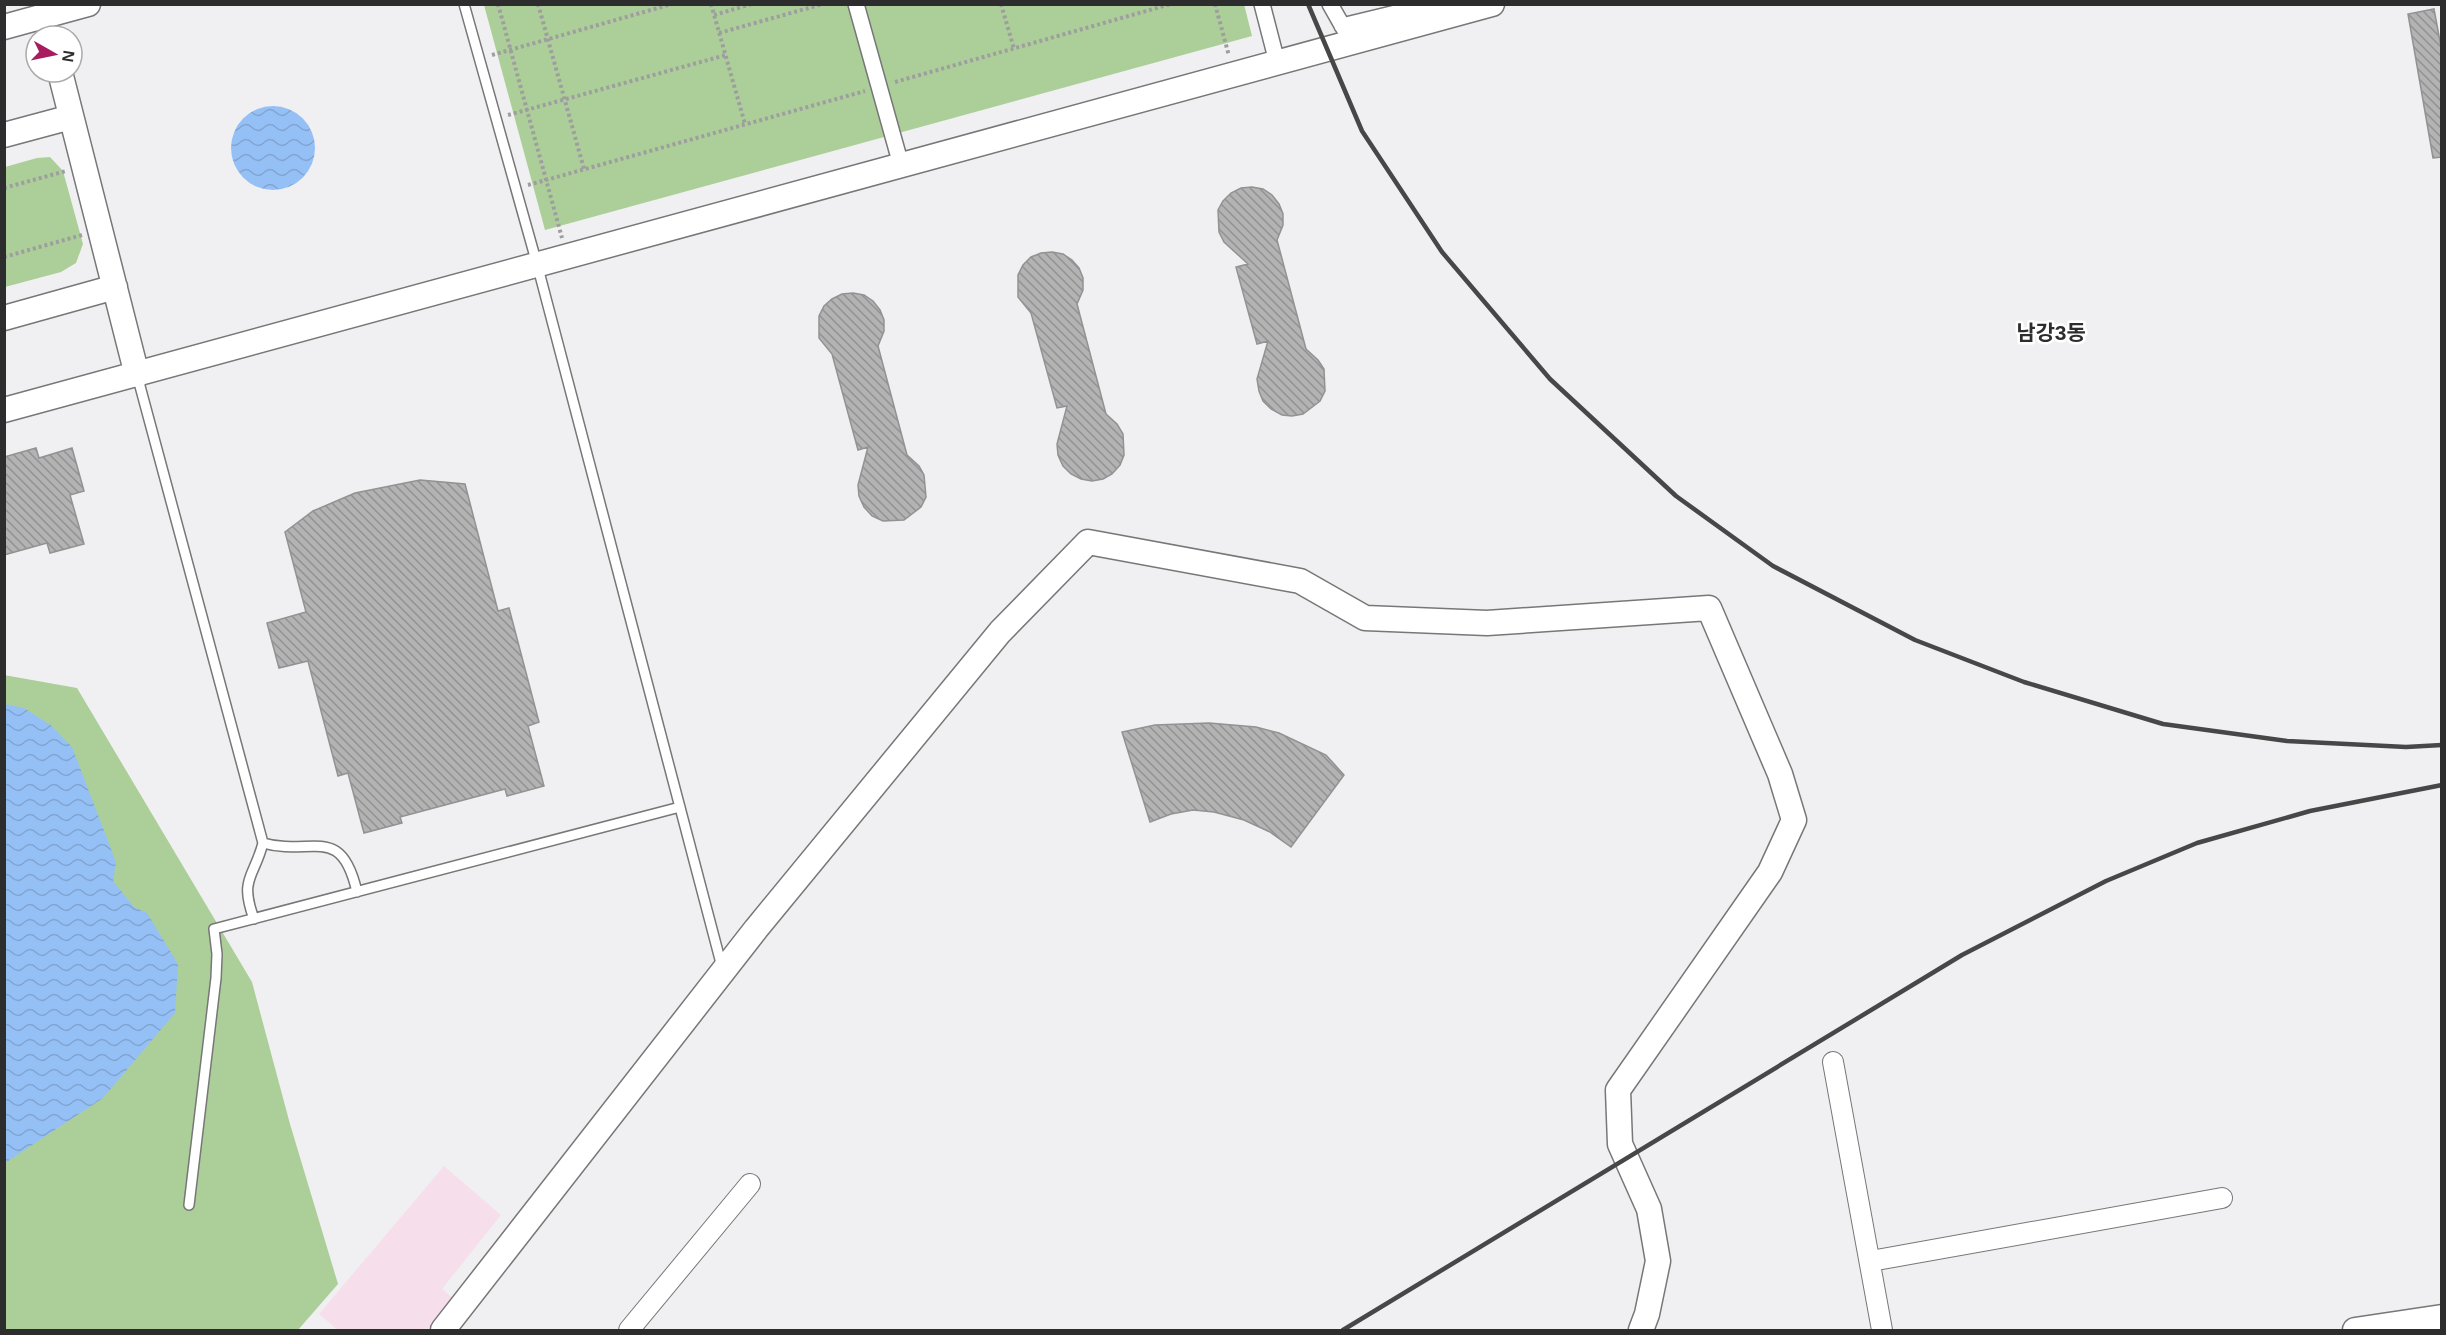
<svg xmlns="http://www.w3.org/2000/svg" width="2446" height="1335" font-family="Helvetica,'Noto Sans KR',sans-serif">
	<defs>
		<pattern id="water-waves" width="16" height="10" patternUnits="userSpaceOnUse" patternTransform="scale(1.5)"><rect width="16" height="10" fill="#95c0f6"/><path d="M0 5q4-4 8 0t8 0" fill="none" stroke="#81a5d3"/></pattern>
		<pattern id="building-back-hatch" width="6" height="6" patternUnits="userSpaceOnUse" patternTransform="scale(1.5)"><rect width="6" height="6" fill="#b3b3b4"/><path d="M-1 5l2 2M0 0l6 6M5-1l2 2" fill="none" stroke="#929293"/></pattern>
	</defs>
	<rect width="100%" height="100%" fill="#f0f0f2"/>
	<path fill="#f6dfeb" d="M444,1166l57,49 -59,74 12,10 -27,31h-89l-19,-16z"/>
	<path fill="#accf99" d="M1244,4l8,32 -707,194 -61,-225z
		M50,157l13,14 20,73 -7,19 -15,9 -56,15v-120l32,-9z
		M4,675l73,13 175,294 38,142 48,160 -40,46h-293z"/>
	<path fill="url(#water-waves)" d="M231 148a42 42 0 1 1 84 0a42 42 0 1 1-84 0Z
		M5,704l19,4 28,18 20,21 44,115 -3,19 21,26 13,6 31,51 -3,49 -72,85 -98,65z"/>
	<path fill="url(#building-back-hatch)" stroke="#929293" stroke-width="1.5" d="M2434,9l8,43v105l-9,1 -25,-144z
		M1252,187l11,2 9,6 7,9 4,10v11l-6,15 29,109 12,11 6,9 1,22 -5,10 -17,13 -11,2 -10,-1 -11,-6 -8,-8 -4,-10 -2,-12 11,-38 -11,3 -21,-77 12,-3 -24,-22 -5,-10 -1,-22 5,-9 8,-8 10,-5z
		M1052,252l11,2 9,6 7,8 4,10v12l-6,14 29,110 11,10 6,10 1,21 -4,10 -8,9 -9,5 -11,2 -11,-2 -10,-5 -8,-8 -5,-11 -1,-11 10,-38 -10,2 -26,-95 -13,-16v-22l5,-10 8,-8 10,-4z
		M853,293l11,2 9,6 7,9 4,10v11l-6,15 29,109 12,11 5,9 2,22 -5,10 -17,13 -21,1 -11,-5 -8,-9 -5,-11 -1,-11 10,-38 -10,3 -26,-96 -13,-16v-22l5,-10 8,-7 10,-5z
		M36,448l3,10 33,-10 12,43 -14,4 14,49 -34,9 -3,-10 -43,12v-98z
		M420,480l45,4 33,127 11,-3 30,114 -11,4 16,60 -37,10 -2,-7 -105,28 2,6 -38,10 -16,-60 -10,3 -30,-115 -29,7 -12,-45 39,-11 -21,-80 28,-21 42,-18z
		M1209,723l47,4 23,6 47,22 18,20 -53,72 -21,-15 -26,-12 -30,-8 -21,-2 -22,4 -21,8 -28,-90 33,-7z"/>
	<g fill="none" stroke-linecap="round" stroke-linejoin="round">
		<defs>
			<path id="service" d="M464,4l73,260 185,703
				M137,375l126,468c-9,35 -24,35 -9,76
				M263,843c48,14 78,-21 94,49
				M189,1205l27,-227 1,-24 -3,-25 466,-122"/>
			<path id="pedestrian" d="M856,4l45,161
				M1262,4l15,58
				M1330,4l17,30
				M1342,26l91,-22"/>
			<path id="minor" d="M1833,1062l49,268
				M1871,1261l351,-63
				M629,1330l121,-146"/>
			<path id="tertiary" d="M4,27l84,-23
				M60,72l77,303
				M4,135l67,-18
				M4,318l111,-31
				M4,410l1488,-406
				M443,1330l313,-401 244,-297 88,-90 212,39 65,37 122,5 222,-15 71,166 14,46 -24,52 -152,218 2,54 29,65 9,52 -11,53 -6,16
				M2355,1330l87,-13"/>
		</defs>
		<use href="#service" stroke="#777778" stroke-width="12"/>
		<use href="#pedestrian" stroke="#777778" stroke-width="18"/>
		<use href="#minor" stroke="#777778" stroke-width="22"/>
		<use href="#tertiary" stroke="#777778" stroke-width="27"/>
		<path stroke="#9e9e9f" stroke-width="4" stroke-dasharray="3 3" stroke-linecap="butt" d="M498,4l64,234
			M538,4l46,165
			M711,4l34,120
			M1001,4l13,45
			M1215,4l14,52
			M714,15l38,-11
			M719,33l104,-29
			M492,55l180,-51
			M895,82l276,-78
			M508,115l218,-60
			M528,185l337,-94
			M4,188l62,-17
			M4,257l78,-22"/>
		<use href="#service" stroke="#fff" stroke-width="9"/>
		<use href="#pedestrian" stroke="#fff" stroke-width="15"/>
		<use href="#minor" stroke="#fff" stroke-width="20"/>
		<use href="#tertiary" stroke="#fff" stroke-width="24"/>
		<path stroke="#474748" stroke-width="4.5" d="M1308,4l54,127 80,121 108,127 126,117 97,70 142,74 109,42 139,42 124,17 119,6 36,-2
			M1343,1330l619,-375 144,-74 91,-38 113,-32 132,-26"/>
	</g>
	<g text-anchor="middle" stroke-width="5" stroke-linejoin="round" paint-order="stroke">
		<g font-size="21" font-weight="bold" fill="#2d2d2e" stroke="#fff">
			<text x="2051" y="340">남강3동</text>
		</g>
	</g>
	<rect width="2446" height="1335" fill="none" stroke="#2d2d2e" stroke-width="12"/>
	<g transform="translate(54 54) rotate(99)"><circle r="28" fill="#ffffff" stroke="#ababab" stroke-width="1.5"/>
	<path d="M0-4.5L10 22L0 15L-10 22Z" fill="#a71c60"/>
	<text y="-9" font-size="16" font-weight="bold" text-anchor="middle" fill="#2d2d2e">N</text>
	</g>
</svg>
